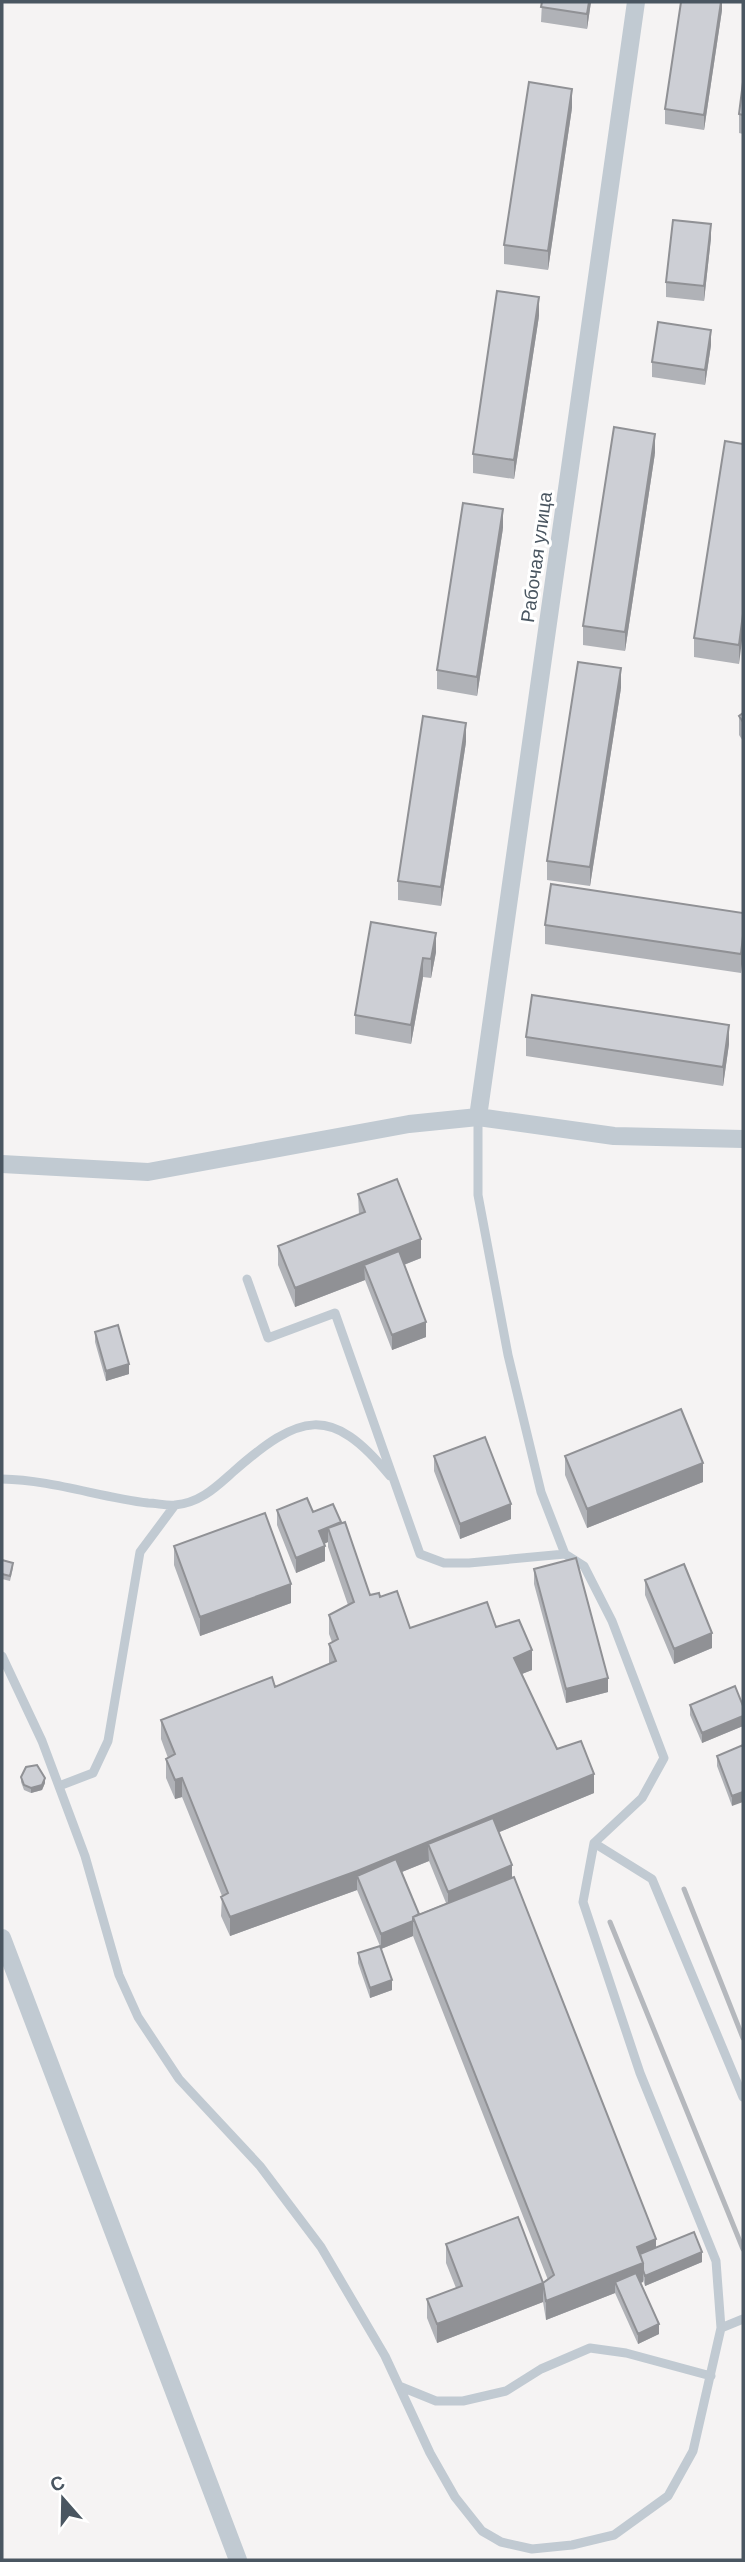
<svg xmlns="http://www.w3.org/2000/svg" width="745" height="2562" font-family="'DM Sans',sans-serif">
	<rect width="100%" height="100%" fill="#f5f3f3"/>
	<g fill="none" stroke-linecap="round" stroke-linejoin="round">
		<path stroke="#c1cad2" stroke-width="9" d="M478,1117v78l30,160 33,137 24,62
			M2,1479c50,1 97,18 146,24 9,0 18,3 27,2 25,-2 41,-18 58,-33 66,-58 98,-69 157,4
			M2,1656l40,85 43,115 34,119 19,42 41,62 81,87 61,81 64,109 45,97 25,44 27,34 19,11 31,7 40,-4 42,-10 54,-39 25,-45 28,-123 -5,-67 -76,-188 -57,-171 11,-59 48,-45 22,-40 -52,-137 -28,-55 -19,-12 -96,9h-25l-24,-9 -85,-241 -67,25 -21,-59
			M59,1786l34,-13 15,-32 32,-189 35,-47
			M594,1843l58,36 91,218
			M721,2328l22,-9
			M399,2386l37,15h27l43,-10 35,-22 49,-21 36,5 85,23"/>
		<path stroke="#c1cad2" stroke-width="18" d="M478,1117l158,-1115
			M2,1164l146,8 261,-48 69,-7 136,19 129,3
			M2,1938l236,622"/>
		<path stroke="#b5b8bd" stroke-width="5" d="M684,1889l59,149
			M610,1922l133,327"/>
	</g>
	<path fill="#b0b2b7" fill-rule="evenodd" d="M542,2h49l-4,27 -46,-7z
		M722,2v8l-18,120 -39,-6v-15z
		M743,82v52l-4,-1v-19z
		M572,108l-24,162 -44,-6v-19z
		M711,238l-7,63 -38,-4v-15z
		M539,316l-25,163 -41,-6v-19z
		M711,345l-6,40 -53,-8v-15z
		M743,444l-4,220 -45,-7v-19z
		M655,453l-30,198 -42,-6v-19z
		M503,528l-26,168 -40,-7v-19z
		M621,688l-31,198 -43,-6v-19z
		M743,713v28l-4,-6v-19z
		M466,742l-25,164 -43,-6v-19z
		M743,913l-2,60 -196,-29v-19z
		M371,922l65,30 -5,26 -8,-1 -12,67 -56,-10v-19z
		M526,1037l203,7 -6,42 -197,-30z
		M358,1194l63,64 -17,7 22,72 -34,13 -27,-70 -70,27 -17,-42v-19l81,-31z
		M95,1332l34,42 -23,7 -11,-39z
		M434,1456l77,63 -51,20 -26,-68z
		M565,1456l138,26 -116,46 -22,-53z
		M277,1510l36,2 28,12 29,71 10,2 30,31 86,-1 36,43 -10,4 35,75 37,44 -95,39 13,45 144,371 46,14 -57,24 -2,-6v2l-3,1 19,51 -21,10 -23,-51 -69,27 -3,-18v-19l5,-3 -135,-344 -32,13 11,41 -22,8 -12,-35v-10l22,-7 -23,-56 -127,46 -9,-20 1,-20 -40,-99 -7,2 -9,-21v-19l2,-1 -7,-19v-19l114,-33 54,-23v-20l3,-2 -3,-8v-19l19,-10 -20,-58v-5l-4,2 1,17 -29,12 -19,-48zM429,1861l17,42 -27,11 -17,-42z
		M174,1546l117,57 -91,33 -26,-71z
		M2,1560l11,8 -3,13 -8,-2z
		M534,1569l74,123 -42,11 -32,-119z
		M645,1580l67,68 -38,16 -29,-69z
		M690,1705l53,1v20l-41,17 -12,-28z
		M743,1745l-11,61 -15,-40v-10z
		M21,1777l24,6 -3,7 -11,3 -7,-3 -3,-8z
		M446,2244l97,58 -106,41 -10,-25v-19l29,-11 -10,-25z"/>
	<path fill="#909195" d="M589,2h2l-4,27v-15z
		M721,2h1v8l-18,120v-15z
		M572,89v19l-24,162v-19z
		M711,224v14l-7,63v-15z
		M539,297v19l-25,163v-19z
		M711,330v15l-6,40v-15z
		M655,434v19l-30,198v-19z
		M503,509v19l-26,168v-19z
		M743,614v19l-4,31v-19z
		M621,668v20l-31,198v-19z
		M466,723v19l-25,164v-19z
		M436,933v19l-5,26v-19z
		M743,936v19l-2,18v-19z
		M423,958v19l-12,67v-19z
		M729,1025v19l-6,42v-19z
		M421,1239v19l-51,20 -6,-13 1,15 -70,27v-19z
		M426,1322v15l-34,13v-15z
		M129,1364v10l-23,7v-10z
		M703,1463v19l-116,46v-19z
		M511,1504v15l-51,20v-15z
		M341,1522v15l-13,-9v14l-9,4v-15z
		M325,1546v15l-29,12v-15z
		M291,1584v19l-91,33v-19z
		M712,1633v15l-38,16v-15z
		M532,1650v20l-18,7v-19z
		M608,1678v14l-42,11v-14z
		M743,1716v10l-41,17v-10z
		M594,1774v19l-160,66 -6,-15 1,17 -67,27 -5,-12v14l-127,46v-19z
		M45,1778v5l-3,7 -11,3v-5z
		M182,1778v19l-7,2v-19z
		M743,1792v10l-11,4v-10z
		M512,1865v15l-64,27v-15z
		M413,1921v15l-32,13v-15z
		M392,1980v10l-22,8v-10z
		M656,2239v19l-13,5v19l-24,9 -4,-9v11l-69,27v-19l91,-54z
		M702,2252v10l-57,24v-10z
		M543,2283v19l-106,41v-19z
		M659,2324v10l-21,10v-10z"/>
	<path fill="#cdcfd5" stroke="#909195" stroke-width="2" d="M542,2h47l-2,12 -46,-7z
		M681,2h40l-17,113 -39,-6z
		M529,82l43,7 -24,162 -44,-6z
		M743,82v33l-4,-1z
		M673,220l38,4 -7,62 -38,-4z
		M497,291l42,6 -25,163 -41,-6z
		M658,322l53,8 -6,40 -53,-8z
		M614,427l41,7 -30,198 -42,-6z
		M725,441l18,3v170l-4,31 -45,-7z
		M463,503l40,6 -26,168 -40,-7z
		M578,662l43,6 -31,199 -43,-6z
		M743,713v9l-4,-6z
		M423,716l43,7 -25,164 -43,-6z
		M551,884l192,29v23l-2,18 -196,-29z
		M371,922l65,11 -5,26 -8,-1 -12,67 -56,-10z
		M532,995l197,30 -6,42 -197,-30z
		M397,1179l24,60 -126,49 -17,-42 87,-34 -7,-18z
		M399,1251l27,71 -34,13 -28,-70z
		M118,1325l11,39 -23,7 -11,-39z
		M681,1409l22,54 -116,46 -22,-53z
		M485,1437l26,67 -51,20 -26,-68z
		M307,1498l6,14 20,-8 8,18 -22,9 6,15 -29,12 -19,-48z
		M265,1513l26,71 -91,33 -26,-71z
		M345,1522l25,73 9,-2 1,4 17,-6 13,37 77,-26 9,25 23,-7 13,30 -18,8 43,91 24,-8 13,33 -237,97 -127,46 -9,-20 7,-4 -46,-115 -7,2 -9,-21 9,-5 -14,-34 111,-43 3,10 61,-26 -7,-17 9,-5 -9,-24 25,-13 -26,-74z
		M576,1558l32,120 -42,11 -32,-120z
		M2,1560l11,3 -3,13 -8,-2z
		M684,1564l28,69 -38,16 -29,-69z
		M735,1686l8,20v10l-41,17 -12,-28z
		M743,1745v47l-11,4 -15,-40z
		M37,1765l8,13 -3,7 -11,3 -7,-3 -3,-8 5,-10z
		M493,1818l19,47 -64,27 -20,-48z
		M396,1859l23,55 -6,3v4l-32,13 -24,-58z
		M514,1877l142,362 -19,8 6,16 -97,38 -3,-18 11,-8 -141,-358z
		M380,1946l12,34 -22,8 -12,-35z
		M518,2217l25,66 -106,41 -10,-25 35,-13 -16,-42z
		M694,2232l8,20 -57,24 -2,-6v-7l-3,-9z
		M636,2273l23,51 -21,10 -23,-52z"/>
	<g text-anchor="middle" stroke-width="6" stroke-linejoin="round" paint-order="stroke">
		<g font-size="19" fill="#4a5661" stroke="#fff">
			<text transform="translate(536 557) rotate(-82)" y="7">Рабочая улица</text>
		</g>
	</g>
	<rect width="745" height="2562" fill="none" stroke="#4a5661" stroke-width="7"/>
	<g transform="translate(63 2499) rotate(340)" stroke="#ffffff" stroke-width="5" paint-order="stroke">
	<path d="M0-5L12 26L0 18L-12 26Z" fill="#4a5661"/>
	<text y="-10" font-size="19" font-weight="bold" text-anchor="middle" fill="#4a5661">С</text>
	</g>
</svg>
